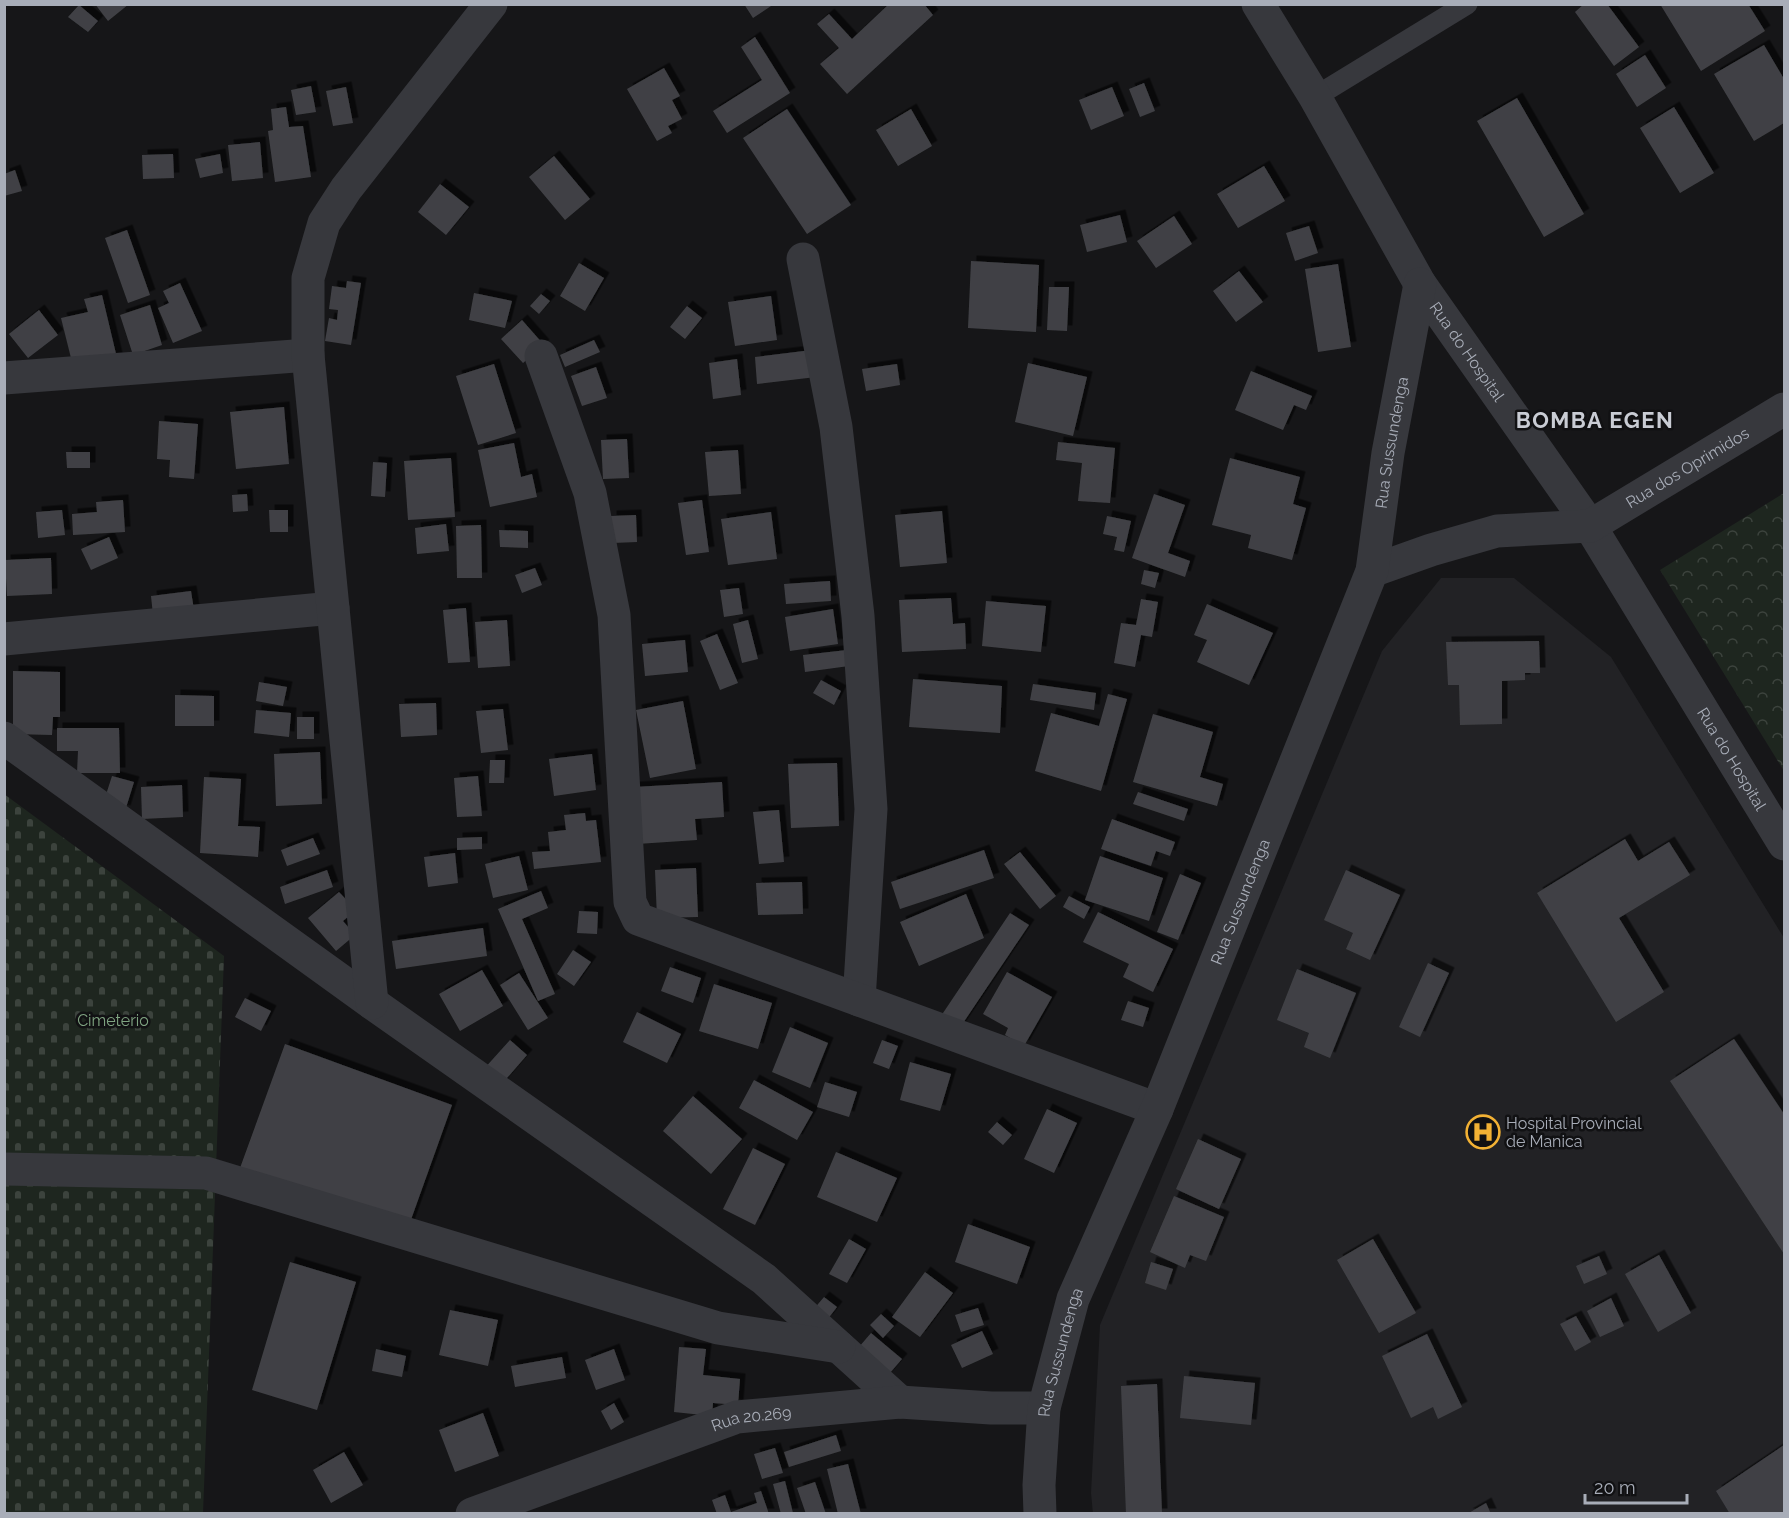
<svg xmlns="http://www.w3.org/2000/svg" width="1789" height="1518" font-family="Raleway,sans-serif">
	<defs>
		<pattern id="cemetery-stones" width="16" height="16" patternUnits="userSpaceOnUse" patternTransform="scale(1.5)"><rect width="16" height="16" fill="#1e261f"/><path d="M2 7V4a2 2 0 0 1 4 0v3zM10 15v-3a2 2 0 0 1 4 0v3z" fill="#3c433d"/></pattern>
		<pattern id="park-crowns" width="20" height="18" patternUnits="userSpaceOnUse" patternTransform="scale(1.5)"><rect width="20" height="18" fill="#1e261f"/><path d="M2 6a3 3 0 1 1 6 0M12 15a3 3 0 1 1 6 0" fill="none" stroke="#3c433d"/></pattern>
		<filter id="shadow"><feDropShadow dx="5.5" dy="-5.5" stdDeviation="0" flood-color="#0009"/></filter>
	</defs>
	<rect width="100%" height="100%" fill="#161618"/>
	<path fill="#222225" d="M1441,578h73l97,79 173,281v575l-691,1 -2,-21 9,-168 282,-674z"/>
	<path fill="url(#cemetery-stones)" d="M4,794l220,162 -21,557h-198z"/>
	<path fill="url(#park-crowns)" d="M1784,493v278l-124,-201z"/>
	<path fill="#404145" filter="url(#shadow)" d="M95,4h34l-21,17z
		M744,4h30l-21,14z
		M889,4h35l9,11 -86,79 -27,-30 19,-16 -22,-24 12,-10 23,25z
		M1584,4h23l32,43 -25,19 -39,-54z
		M1660,4h88l17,27 -64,40z
		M79,5l19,16 -10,11 -20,-15z
		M755,37l35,56 -63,40 -14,-22 49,-31 -21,-33z
		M1764,45l20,34v44l-30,18 -40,-67z
		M1645,55l21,33 -29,19 -21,-33z
		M664,68l16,28 -8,4 10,19 -14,7 4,7 -15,8 -30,-52z
		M1144,83l11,28 -15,6 -11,-28z
		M311,86l5,26 -20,3 -5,-25z
		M346,87l7,36 -20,3 -7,-35z
		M1112,87l12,29 -33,14 -12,-30z
		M1517,98l67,116 -40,23 -67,-116z
		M286,107l3,20 14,-1 8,51 -36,5 -7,-51 5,-1 -2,-21z
		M1674,107l40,66 -34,20 -40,-65z
		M787,109l64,96 -44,29 -64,-96z
		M911,109l21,37 -34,20 -22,-36z
		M260,142l3,36 -31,3 -4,-36z
		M173,154l1,24 -31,1 -1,-24z
		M220,154l3,19 -23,5 -5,-19z
		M554,156l36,43 -25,21 -36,-43z
		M1264,166l21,35 -47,27 -21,-34z
		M15,170l7,21 -18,5v-22z
		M440,184l29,23 -23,28 -28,-23z
		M1120,215l7,27 -40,10 -7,-27z
		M1174,216l18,28 -36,24 -19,-27z
		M1309,226l9,27 -23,8 -9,-28z
		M127,230l23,65 -22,8 -23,-65z
		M971,261l68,4 -3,67 -68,-4z
		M579,263l25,15 -19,33 -25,-15z
		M1338,264l13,83 -33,5 -13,-83z
		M1239,271l24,31 -27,20 -23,-31z
		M347,281l14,2 -10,62 -26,-4 4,-23 8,2 1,-10 -9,-1 3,-23 14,2z
		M180,283l22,48 -29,12 -15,-35 11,-5 -6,-12z
		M1049,287h20l-2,44 -20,-1z
		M474,293l38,8 -7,27 -36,-8z
		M541,294l9,7 -11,13 -9,-8z
		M102,295l15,63 -45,4 -11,-44 27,-6 -4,-13z
		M771,296l6,44 -42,6 -7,-44z
		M150,305l12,40 -29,10 -13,-40z
		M687,306l15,12 -17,21 -15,-12z
		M39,310l19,25 -30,23 -19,-24z
		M522,320l22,25 -21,18 -22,-24z
		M594,340l6,12 -35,15 -5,-12z
		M812,350l4,27 -59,7 -2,-27z
		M737,359l4,36 -28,4 -4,-36z
		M1028,363l59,14 -14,59 -58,-14z
		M494,364l22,69 -38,12 -22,-69z
		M897,364l3,21 -34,6 -4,-22z
		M596,367l11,31 -25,8 -11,-30z
		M1251,371l61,25 -6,14 -12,-5 -11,25 -48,-20z
		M284,407l5,57 -53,5 -6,-57z
		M159,421l39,3 -4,55 -25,-2 1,-17 -13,-1z
		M627,439l2,39 -26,1 -2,-39z
		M1058,442l57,6 -5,55 -32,-2 4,-38 -26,-3z
		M514,443l7,34 11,-3 5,23 -47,10 -12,-57z
		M738,450l3,44 -32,2 -4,-44z
		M66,452h24v16h-23z
		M451,458l4,59 -47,3 -4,-59z
		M1230,458l70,19 -7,27 13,4 -14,52 -44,-12 3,-13 -39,-10z
		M373,462l14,1 -2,34 -14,-1z
		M247,494l1,17 -15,1 -1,-17z
		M1154,494l31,11 -17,48 22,8 -5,16 -53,-19z
		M123,500l2,32 -52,3 -1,-21 25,-2 -1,-10z
		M702,500l7,52 -23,3 -8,-52z
		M62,510l3,25 -27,3 -2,-26z
		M269,510h19v22h-18z
		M942,511l5,52 -47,4 -5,-52z
		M771,512l6,47 -49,6 -7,-46z
		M636,515l1,27 -25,1 -1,-27z
		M1107,516l24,5 -7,31 -10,-2 3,-13 -14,-3z
		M446,524l3,27 -32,3 -2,-26z
		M481,525l1,53h-25l-1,-52z
		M499,530l29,1v17l-28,-1z
		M109,537l9,21 -27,12 -10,-21z
		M51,558l1,36 -45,2 -2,-36z
		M535,568l7,17 -20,8 -7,-18z
		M1144,570l15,3 -4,15 -14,-4z
		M830,581l1,20 -45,3 -2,-20z
		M739,588l4,26 -19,3 -4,-27z
		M191,591l3,19 -41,5 -2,-19z
		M951,598l2,26 12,-1 1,26 -64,3 -3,-52z
		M1141,599l17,3 -6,35 -11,-2 -6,32 -21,-4 7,-40 15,2z
		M986,601l60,5 -5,46 -59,-6z
		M1207,604l66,29 -24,52 -52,-23 10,-22 -13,-5z
		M466,608l4,54 -22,1 -5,-53z
		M833,609l5,35 -48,7 -5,-34z
		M507,620l3,46 -32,2 -3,-46z
		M748,620l10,39 -16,4 -9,-39z
		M717,634l21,49 -18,7 -20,-49z
		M685,640l3,32 -43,4 -3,-32z
		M1539,641l1,32h-15v7l-23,1v43l-42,1 -1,-40h-11l-2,-43z
		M847,650l2,16 -44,6 -2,-17z
		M13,671l47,1v45h-7l-1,18 -39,-1z
		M913,679l89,7 -2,47 -91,-6z
		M821,680l20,11 -7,14 -21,-12z
		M259,682l28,5 -4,19 -27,-5z
		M1033,684l63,9 -2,17 -64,-10z
		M1108,694l19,5 -26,92 -66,-20 16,-58 48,13z
		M175,695l39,1v30h-39z
		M683,701l13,68 -46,9 -14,-68z
		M436,703l1,32 -36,2 -2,-33z
		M503,709l5,41 -27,3 -5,-42z
		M256,710l35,3 -2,24 -35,-4z
		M1153,714l60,18 -13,45 23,7 -6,22 -84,-24z
		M297,717h17v22h-17z
		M57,728h62l1,45h-43l1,-22h-21z
		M320,752l2,52 -46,2 -2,-52z
		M592,754l4,36 -42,6 -5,-37z
		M490,760h15l-1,23h-15z
		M837,763l2,63 -48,2 -3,-64z
		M112,776l22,6 -9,29 -22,-7z
		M478,776l4,40 -25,1 -3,-39z
		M204,777l37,2 -3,47 22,1 -2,30 -58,-4z
		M722,782l2,35 -29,2 2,21 -60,4 -3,-57z
		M182,785l1,32 -41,2 -1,-32z
		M1138,792l50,17 -4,12 -51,-17z
		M779,810l5,52 -25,2 -6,-52z
		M585,813l1,8 10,-1 5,42 -67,7 -2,-17 18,-1 -2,-19 18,-2 -2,-15z
		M1112,819l63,23 -5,14 -14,-5 -5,15 -50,-17z
		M482,837v12l-25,1v-12z
		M313,838l7,16 -33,12 -6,-16z
		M1625,839l13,22 31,-19 21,33 -71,43 45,74 -48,30 -79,-129z
		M984,850l10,28 -94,31 -9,-27z
		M1020,852l36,44 -16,13 -36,-45z
		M455,853l3,30 -30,4 -4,-30z
		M519,856l9,34 -35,8 -8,-34z
		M1100,856l63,22 -14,43 -64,-21z
		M696,868l2,49 -41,1 -2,-48z
		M327,870l6,17 -48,17 -5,-17z
		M1346,870l54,25 -30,65 -24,-11 7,-16 -29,-13z
		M1180,874l21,9 -23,57 -21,-8z
		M802,882l1,32 -45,1 -2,-32z
		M541,891l7,17 -26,11 33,75 -17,7 -40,-92z
		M339,892l17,18 -13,11 12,14 -19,16 -28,-33z
		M966,894l18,44 -65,28 -19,-44z
		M1069,896l21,11 -6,12 -21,-12z
		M579,911l19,1 -1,22 -20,-1z
		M1098,912l75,37 -20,43 -30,-15 6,-13 -46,-22z
		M1010,913l19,12 -72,107 -18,-13z
		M483,928l4,28 -91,13 -4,-28z
		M573,950l18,12 -17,24 -17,-12z
		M1428,963l21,10 -29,64 -21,-10z
		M670,967l31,11 -8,25 -32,-12z
		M1297,969l59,24 -26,65 -26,-11 5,-14 -32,-13z
		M482,970l21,36 -43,25 -21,-37z
		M1007,972l45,25 -28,49 -19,-11 3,-7 -25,-14z
		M519,973l29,45 -20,12 -28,-45z
		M714,984l58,19 -14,46 -59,-18z
		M245,998l26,13 -10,20 -26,-14z
		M1128,1001l21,7 -6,19 -22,-7z
		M637,1012l44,22 -14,29 -44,-21z
		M790,1027l38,16 -18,45 -38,-16z
		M1734,1039l50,75v140l-114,-173z
		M510,1040l17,15 -26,30 -18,-15z
		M882,1040l16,6 -9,23 -16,-6z
		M285,1044l167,61 -44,123 -168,-60z
		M910,1062l41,12 -11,37 -40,-11z
		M754,1080l59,32 -16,28 -58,-32z
		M825,1082l32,10 -8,25 -32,-10z
		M693,1096l49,43 -31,35 -48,-43z
		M1047,1109l30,14 -23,50 -30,-14z
		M997,1122l15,13 -9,10 -15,-13z
		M1198,1139l43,20 -22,50 -43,-20z
		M753,1148l32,16 -30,61 -32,-16z
		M836,1152l61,26 -20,44 -60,-25z
		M1174,1196l50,21 -18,44 -16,-6 -5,13 -35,-16z
		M968,1224l62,23 -13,37 -62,-22z
		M849,1239l17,10 -19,34 -18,-9z
		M1373,1239l43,74 -37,20 -42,-73z
		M1659,1255l32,58 -33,19 -33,-58z
		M1599,1256l8,18 -23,10 -8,-18z
		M290,1262l66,20 -39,128 -65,-20z
		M1151,1262l22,7 -7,21 -21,-7z
		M925,1272l28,21 -33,44 -28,-20z
		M824,1297l13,10 -10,13 -14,-10z
		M1611,1298l13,28 -24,11 -13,-26z
		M978,1308l6,17 -23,7 -6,-17z
		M450,1310l48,10 -10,46 -49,-11z
		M881,1314l13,12 -11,12 -13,-13z
		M1576,1316l15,26 -16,9 -15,-27z
		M982,1331l11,23 -31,14 -11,-23z
		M871,1333l31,26 -19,22 -30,-27z
		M1427,1334l35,73 -24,12 -5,-12 -22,11 -29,-62z
		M679,1347l27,2 -3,26 37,4 -2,26 -25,-2 -1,13 -38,-4z
		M376,1349l30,7 -4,21 -30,-6z
		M614,1349l11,31 -29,10 -11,-30z
		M562,1357l4,21 -51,9 -4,-21z
		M1184,1376l71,7 -4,42 -71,-7z
		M1157,1384l5,130h-36l-5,-128z
		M614,1403l10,19 -13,8 -10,-19z
		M483,1413l16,43 -44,16 -16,-42z
		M836,1435l5,16 -52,16 -5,-15z
		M1784,1445v69h-54l-14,-23z
		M775,1448l8,25 -21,6 -8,-25z
		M344,1452l19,33 -32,18 -18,-33z
		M848,1464l13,50h-23l-11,-45z
		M785,1481l8,32 -1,1h-11l-8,-30z
		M815,1482l11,32h-20l-9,-26z
		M761,1491l8,23h-52l-5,-14 13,-5 6,17 26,-9 -3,-10z
		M1486,1503l5,11h-24z"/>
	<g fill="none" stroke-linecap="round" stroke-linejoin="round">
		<path stroke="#37383d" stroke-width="21" d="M1315,97l152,-93"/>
		<g stroke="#37383d" stroke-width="33">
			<path id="s1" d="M1258,4l57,93 105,187 170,242 194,318"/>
			<path d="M803,259l33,168 22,189 13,193 -12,191"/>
			<path d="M541,356l49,137 24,122 16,287 8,17 519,190"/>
			<path d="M4,378l304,-23"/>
			<path id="s2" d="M1372,571l59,-21 66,-19 93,-5 194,-117"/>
			<path d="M4,639l329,-31"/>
			<path d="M4,738l368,265 392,276 136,123"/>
			<path d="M372,1003l-64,-648v-77l16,-55 22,-34 145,-185"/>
			<path d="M4,1169l202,4 512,155 121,19"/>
			<path id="s3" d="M472,1514l265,-97 163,-15 91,6h53"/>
			<path id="s4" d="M1040,1514l-1,-29 5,-77 29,-109 84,-190 215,-538 16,-118 32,-169"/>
		</g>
	</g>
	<defs>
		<symbol id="hospital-ring" viewBox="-11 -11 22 22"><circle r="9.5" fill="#111113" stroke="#f2b134" stroke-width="1.5"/><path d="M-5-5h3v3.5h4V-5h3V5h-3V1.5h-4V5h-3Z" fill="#f2b134"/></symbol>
	</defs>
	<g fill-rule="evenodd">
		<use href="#hospital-ring" x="1464" y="1113" width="38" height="38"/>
	</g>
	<g text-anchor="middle" stroke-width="5" stroke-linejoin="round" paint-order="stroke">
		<g font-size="16" fill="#a8adb8" stroke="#111113">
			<text dy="6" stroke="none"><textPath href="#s1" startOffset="406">Rua do Hospital</textPath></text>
			<text dy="6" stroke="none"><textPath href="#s4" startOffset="1136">Rua Sussundenga</textPath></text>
			<text dy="6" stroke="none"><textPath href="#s2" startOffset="338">Rua dos Oprimidos</textPath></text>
			<text dy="6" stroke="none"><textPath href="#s1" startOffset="892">Rua do Hospital</textPath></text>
			<text dy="6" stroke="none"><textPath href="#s4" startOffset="650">Rua Sussundenga</textPath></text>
			<text dy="6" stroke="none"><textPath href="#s4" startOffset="164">Rua Sussundenga</textPath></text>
			<text dy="6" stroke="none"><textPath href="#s3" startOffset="296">Rua 20.269</textPath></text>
		</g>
		<g font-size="16" fill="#7fa381" stroke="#111113">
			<text x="113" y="1026">Cimeterio</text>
		</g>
		<g font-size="16" fill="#a8adb8" stroke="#111113" text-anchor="start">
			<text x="1506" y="1129">Hospital Provincial<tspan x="1506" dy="18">de Manica</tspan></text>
		</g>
		<g font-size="22" font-weight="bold" letter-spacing="1.5" fill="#c9ccd4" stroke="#111113">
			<text x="1595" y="428">BOMBA EGEN</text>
		</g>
	</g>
	<rect width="1789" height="1518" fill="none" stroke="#a8adb8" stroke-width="12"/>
	<path d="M1585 1494v9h102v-9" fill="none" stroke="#a8adb8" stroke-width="3"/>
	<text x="1594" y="1494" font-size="18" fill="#a8adb8" stroke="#111113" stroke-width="4.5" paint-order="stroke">20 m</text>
</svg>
